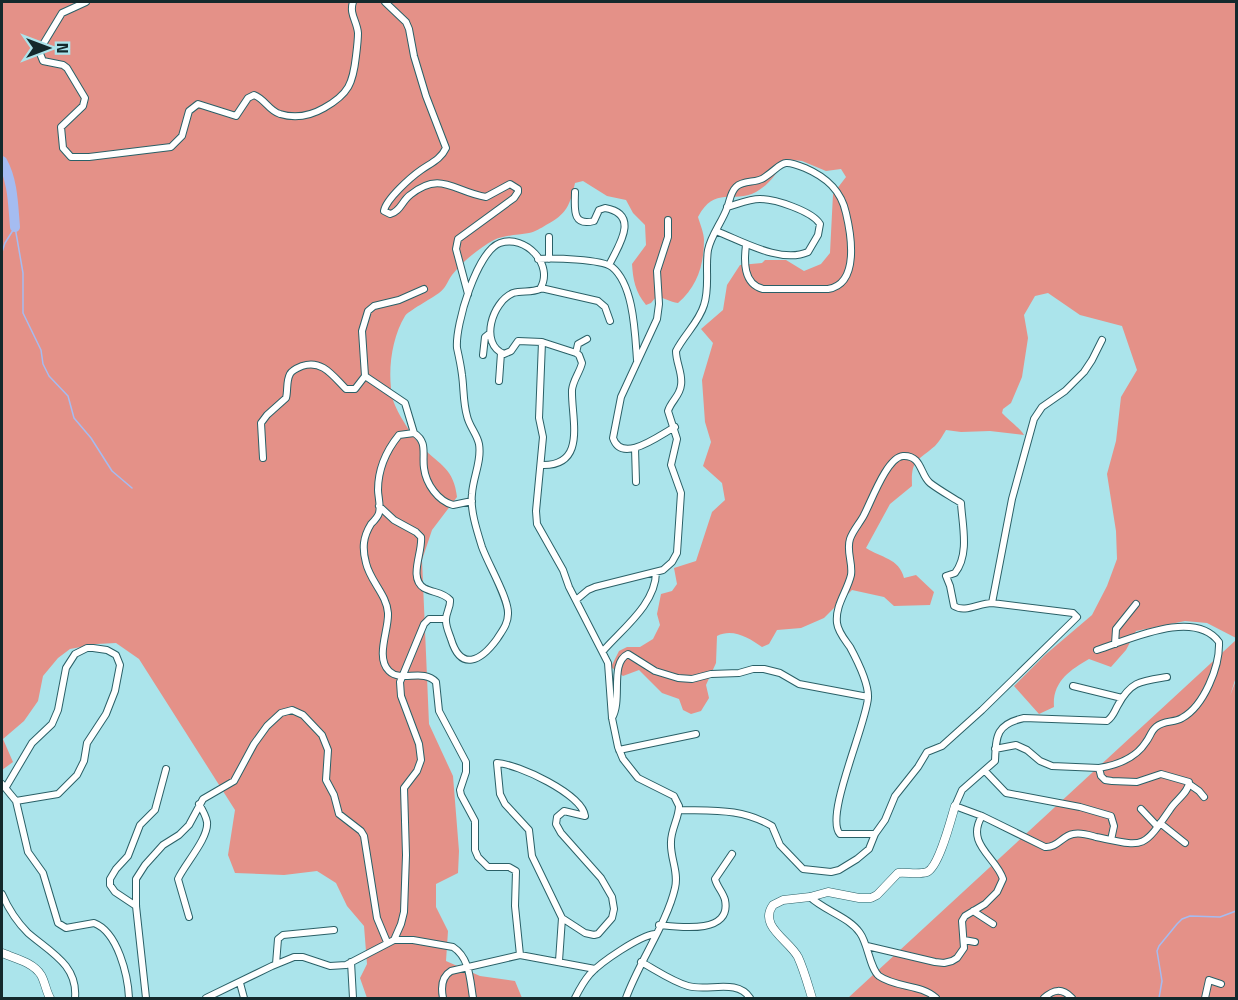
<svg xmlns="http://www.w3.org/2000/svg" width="1238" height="1000" font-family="'Titillium Web',sans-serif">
	<rect width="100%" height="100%" fill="#abe4eb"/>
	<path fill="#e49188" d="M2,2h1234v636l-29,-15 -22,-2 -49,10 -10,19 -15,17 -22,-8c-19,11 -37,23 -35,48l-15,7 -25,-28 31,-31 47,-40 15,-29 10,-27 -1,-28 -9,-57 9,-33 5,-44 16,-27 -15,-44 -42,-11 -32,-22 -13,3 -11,19 4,23 -6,39 -11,26 -8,6 -1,4c6,7 18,15 22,22l-34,-4 -29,1 -15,-2c-3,5 -7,12 -11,16 -19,16 -24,14 -23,40l-22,18 -24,44c15,10 33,10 38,30l12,-3 18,17 -4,13 -36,1 -10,-9 -32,-7 -28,28 -23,10 -24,2 -8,14 -7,3c-13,-9 -29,-19 -45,-11l-1,27 -10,22 3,13 -8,13 -10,3 -8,-4 -4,-11 -17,-6 -23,-23 -16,6 -12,-9 8,-16 8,-4h13l13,-8 7,-14 -3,-11 4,-20 11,-3 5,-7 -3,-16 22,-7 16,-49 13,-12 -3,-17 -19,-17 8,-24 -6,-20 -3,-42 11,-37 -12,-14 22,-19 4,-25 13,-20 22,-2 3,-3h21l18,11 17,-7 9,-11 3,-59 13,-17 -5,-8 -15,2 -24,-10 -17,-2c-8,14 -15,25 -29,33 -23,12 -41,-7 -58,25 2,7 6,16 6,23 0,25 -7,47 -26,63 -8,-1 -14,-6 -22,-6l-5,6 -5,2c-11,-13 -13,-26 -14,-41l14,-19 -1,-20 -12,-12 -7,-13 -19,-4 -24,-15 -8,2c-5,22 -8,31 -29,42 -5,3 -11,7 -17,8 -11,2 -24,2 -35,7 -15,8 -32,22 -42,35 -5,7 -6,13 -13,18 -7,5 -32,19 -34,23 -14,23 -18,58 -12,84 4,13 20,37 29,47 18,18 32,22 35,50l-25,33 -10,30 7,164 24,52 6,75 -1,22 -22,11v23l12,24 -2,30 34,15 35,5 7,17h-155l-7,-20 7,-14 -3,-38 -17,-20 -11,-23 -19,-12 -33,4 -49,-2 -7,-18 7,-45 -96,-151 -23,-16 -19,1 -27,5 -12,9 -15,18 -5,25 -14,20 -21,18 10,23 -11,8z
		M1236,640v37l-6,19 6,-16v318h-388z"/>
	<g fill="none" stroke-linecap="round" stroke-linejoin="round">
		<path stroke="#a5bcf1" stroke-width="1.5" d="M15,227l8,46v40l18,37 2,14 6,12 19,20 6,22 17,20 21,33 20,17
			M2,252l3,-9 10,-16
			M1159,998l3,-17 -5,-30 2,-5 18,-22 5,-5 8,-3 30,1 16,-6"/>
		<path stroke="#a5bcf1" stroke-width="10" d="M2,161c11,20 11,43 13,66"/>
		<defs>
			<path id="minor" d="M86,2l-24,11 -23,38 4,10 20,4 4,3 18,30 -2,8 -22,21 2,21 8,9h18l82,-10 11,-11 7,-25 9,-7 38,12 12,-18 6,-3c11,4 15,16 26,19 16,5 30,2 44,-6 25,-14 29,-25 32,-52 1,-8 2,-16 2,-23 -1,-12 -9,-19 -5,-31
				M385,2l21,20 3,7 5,27 12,40 20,52c-5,11 -15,15 -25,22 -10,7 -35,29 -37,41l6,3c10,-2 12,-13 20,-19 31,-25 44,-3 76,2l24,-13 8,5v3l-4,6 -56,41 -2,10 12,45
				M575,192c0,15 -4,35 19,29l5,-11 6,-2c36,6 13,39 4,57
				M668,220v17l-11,34 2,33 -2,15 -36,78 -8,41c9,27 48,-4 62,-11
				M716,231c26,10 65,33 92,21l10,-17 2,-11c-8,-13 -45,-25 -60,-25 -11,0 -22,5 -33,8
				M538,259c15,-1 63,0 74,8 22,18 23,67 25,93
				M549,259v-22
				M541,288l57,13 7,6 5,14
				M542,342l-3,76 4,19 -7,74 1,13 26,46 6,17 39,76 4,55 6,29 5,12 15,19 36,18 5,10c0,12 -8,23 -8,36 -1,16 8,30 4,46 -8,35 -36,74 -49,110
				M576,353l2,-9 9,-5
				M483,355l2,-18 5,-4
				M365,376l40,27 9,30
				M499,381l2,-28
				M635,448l1,34
				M263,458l-2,-35 6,-8 19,-17c2,-7 0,-17 4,-24 2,-4 7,-6 12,-8 20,-7 31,10 44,23h9l10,-13 -3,-45 6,-20 6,-5 25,-6 25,-11
				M472,501l-19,4c-15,-4 -27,-21 -29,-37 -2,-14 4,-26 -10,-35l-15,2c-13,16 -21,34 -21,55 0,6 3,16 1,23 -1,4 -5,8 -8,11 -8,13 -9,24 -5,39 4,18 21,32 22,50 1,17 -13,44 1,58 12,12 34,-3 47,11l3,29 27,51v10l-6,18 1,5 14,26v29l3,7 10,10h21l7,4 -1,35 5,49
				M379,506l15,14 22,12 5,5c2,15 -13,41 3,51 9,5 19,4 26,12 1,7 -5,14 -4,21 0,6 3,12 5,18 10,33 30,22 46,0 5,-8 11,-15 11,-25 1,-15 -20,-50 -26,-67 -5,-16 -12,-37 -10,-53 1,-17 10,-33 7,-50 -2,-10 -10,-18 -12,-28 -4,-14 -3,-27 -5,-41 -1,-9 -3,-18 -5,-27 -2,-23 20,-97 43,-105 25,-9 55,22 40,46 -9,4 -18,1 -27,4 -21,9 -34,51 -9,61l7,-3 7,-10 24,1 34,11 3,2 3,8c-2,9 -9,17 -10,27 -1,28 16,77 -31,75
				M576,600l12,-10 7,-3 68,-17 9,-8 5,-9 4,-60 -10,-28 6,-26 -9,-28c3,-10 12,-15 13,-26 2,-11 -5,-22 -5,-34 8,-16 23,-29 28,-46 6,-18 1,-37 4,-55 3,-15 14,-28 19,-42 3,-7 3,-15 9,-21 8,-8 21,-3 29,-10 19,-13 15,-19 40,-9 21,9 36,22 41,45 5,21 14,71 -18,76h-65c-20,-5 -19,-28 -17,-44
				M992,603l20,-104 22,-80 8,-12 23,-16 19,-19 8,-12 10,-20
				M1115,644l1,-15 20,-25
				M1097,650c32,-10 97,-42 122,-8 1,24 -15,64 -37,76 -8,5 -18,2 -26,9 -5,4 -6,10 -10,15 -10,16 -29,23 -47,26l2,8 4,4 7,1 25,1 24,-8 28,8c0,10 -13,18 -18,26 -29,42 -26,39 -75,29 -7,-2 -15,-5 -23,-3 -11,2 -16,14 -28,13l-63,-31 -27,-10 7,-16 33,-29c1,-25 1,-37 29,-43l83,3c6,-4 7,-9 11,-16 13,-24 23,-24 49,-28
				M603,651c19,-22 53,-47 53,-79
				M1073,686l49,12
				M612,718c11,-19 -3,-55 16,-64l27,17 23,7 14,1 19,-5 28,-1 14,-4h11l16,4 19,11 69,13
				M995,749l21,-4 11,5 13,11 12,5 47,2
				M619,750l77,-16
				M497,763c21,1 85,31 88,53l-21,-5 -7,6 -1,7 5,9 40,45 11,19 2,12 -2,9 -14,16 -4,1 -9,-2 -23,-15 -30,-62 -3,-26 -24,-26 -5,-10z
				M985,771l21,22 74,14 31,9 3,10 -3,14
				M2,784l14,17 12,51 15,21 15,50 8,5 28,-5c24,9 34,53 35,75
				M1189,784l10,7 5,6
				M6,787l26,-44 20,-19 6,-14 8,-42 9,-14 12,-6h6l14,2 9,5 4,10 -5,26 -9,23 -19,29 -3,18 -7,14 -19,19 -42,7
				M1141,809l16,17
				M679,810c34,1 62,-2 93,16l8,19 23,24 28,3 8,-2 18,-11 12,-10 6,-15 10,-14 10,-24 23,-29 9,-15 15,-6 40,-36 95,-93 -4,-4 -81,-10c-13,0 -27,10 -38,3l-4,-20 -4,-10 9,-3c15,-19 7,-49 6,-70 -11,-7 -22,-13 -31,-20 -10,-8 -8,-28 -27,-27 -16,1 -32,46 -39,59 -4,8 -11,15 -14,24 -4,12 3,24 1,36 -4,17 -16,30 -14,48 1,9 8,17 13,24 7,13 19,36 18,51 -2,27 -44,119 -28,136h35
				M1160,823l25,20
				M2,894c6,14 15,28 26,39 22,19 50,32 47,65
				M810,897c15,14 39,20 50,36 8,11 10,36 19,43 17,12 42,8 57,22
				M136,906l-21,-14 -5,-7v-6l6,-10 12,-13 12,-31 15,-15 11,-41
				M973,911l20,13
				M189,917l-11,-38c6,-14 31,-41 29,-57 -1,-6 -5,-13 -8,-18
				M659,925c19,2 73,10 66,-25 -2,-8 -8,-13 -10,-21l17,-25
				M394,940l7,-16 3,-12 2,-57 -2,-67 13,-17 4,-11 -2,-16 -18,-48 -1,-14 24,-58 5,-5h16
				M964,940l11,2
				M867,946l68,16 9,1 8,-2 5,-3 7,-10 -2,-27 3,-5 20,-12 12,-12 6,-13c-7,-22 -38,-35 -21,-63
				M559,961l3,-43
				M351,962l2,36
				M641,962c15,8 30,19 47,24 20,6 49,-8 62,12
				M276,964l2,-25 5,-4 51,-5
				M240,983l4,15
				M146,998l-10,-92v-27l9,-14 18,-20 16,-10 10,-10 14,-26 31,-18 20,-37 13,-18 14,-13 11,-3 11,5 19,20 6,15 -2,30 8,15 5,19 22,17 3,5 13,82 10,24
				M206,998l66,-32 22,-9h9l27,9 16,-1 48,-25h19l40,7c17,11 17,33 20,51
				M443,998c-2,-10 -2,-21 8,-27l69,-16 75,14
				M575,998c4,-8 9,-17 15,-24 11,-12 49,-38 65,-40
				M1044,998c10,-9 18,-10 28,0
				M1205,998l4,-18 12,4"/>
			<path id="tertiary" d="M2,953c12,5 31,9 39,22 4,7 5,16 9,23
				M812,998c-4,-13 -8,-28 -14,-41 -9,-17 -40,-31 -25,-52l10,-5 27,-3 18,-5 31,6h12l6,-3 21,-22c9,-1 20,2 29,-1 12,-5 24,-53 28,-66"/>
		</defs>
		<use href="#minor" stroke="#2a6067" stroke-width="8"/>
		<use href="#tertiary" stroke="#2a6067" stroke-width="9"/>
		<use href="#minor" stroke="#fff" stroke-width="6"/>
		<use href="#tertiary" stroke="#fff" stroke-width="8"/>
	</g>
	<rect width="1238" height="1000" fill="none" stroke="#13292c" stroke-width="6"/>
	<g transform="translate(48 48) rotate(90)" stroke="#abe4eb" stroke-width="4.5" paint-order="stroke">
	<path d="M0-4.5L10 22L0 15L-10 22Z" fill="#13292c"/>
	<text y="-9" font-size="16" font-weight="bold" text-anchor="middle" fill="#13292c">N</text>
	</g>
</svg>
